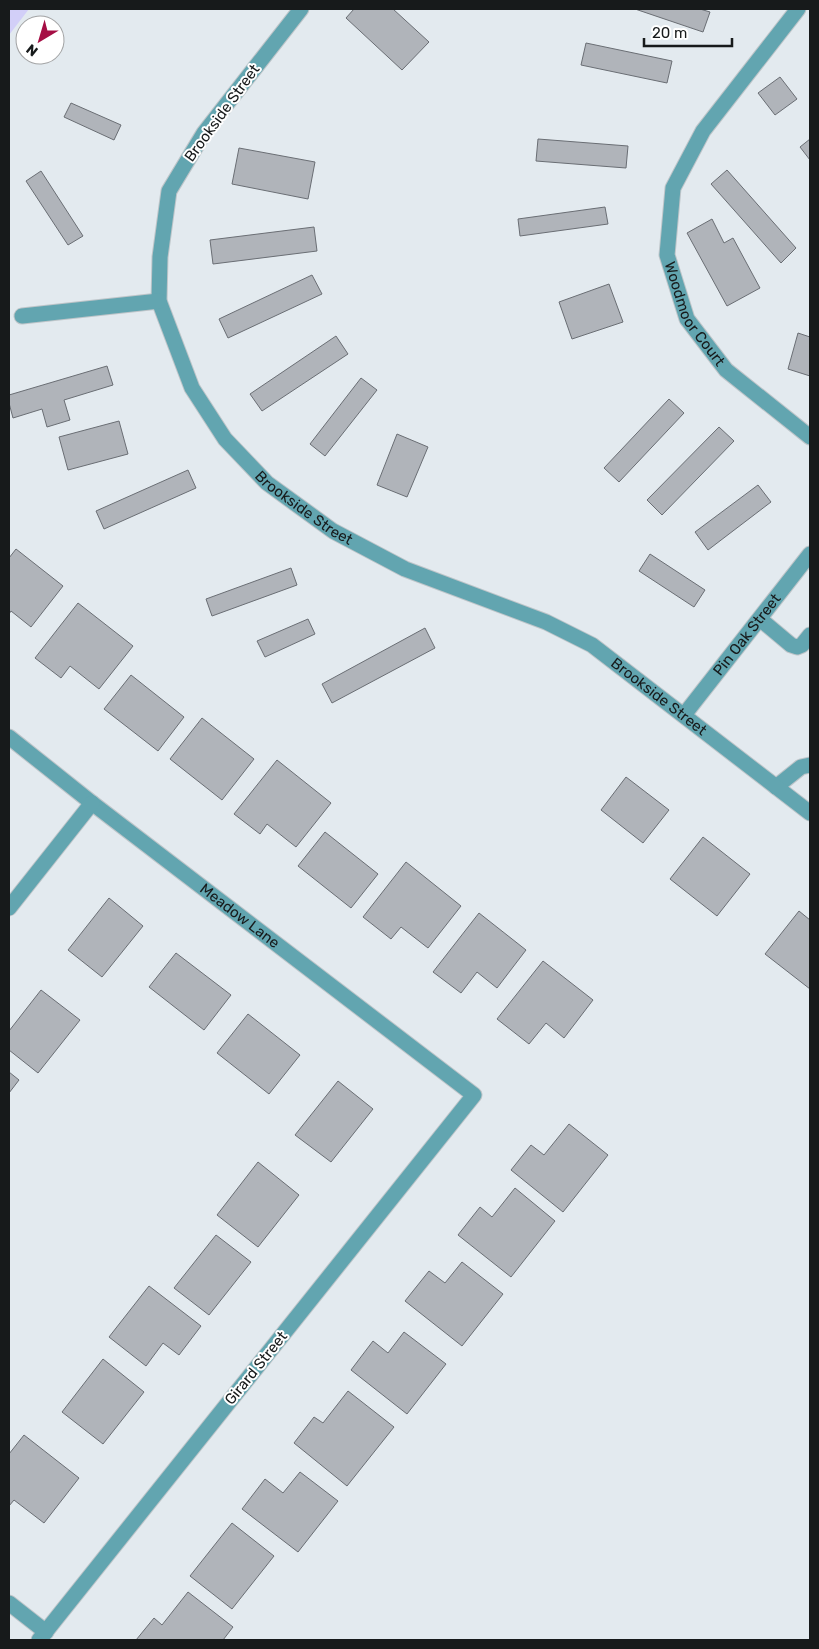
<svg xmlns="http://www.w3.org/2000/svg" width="819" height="1649" font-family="Rubik,sans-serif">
	<rect width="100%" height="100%" fill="#e3eaef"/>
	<path fill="#d2cff8" d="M9,9h20l-20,26z"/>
	<path fill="#b0b4ba" stroke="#6a6e74" d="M354,9h39l36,33 -27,28 -56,-52z
		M635,9h65l10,3 -7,20z
		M586,43l86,18 -5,22 -86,-18z
		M780,77l17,22 -22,16 -17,-22z
		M71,103l50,22 -7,15 -50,-23z
		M538,139l90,7 -2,22 -90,-7z
		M810,139v21l-10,-13z
		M239,148l76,14 -7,37 -76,-15z
		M727,170l69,78 -15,15 -70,-79z
		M41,171l42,65 -15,9 -42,-64z
		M605,207l3,17 -88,12 -2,-17z
		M712,219l12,24 9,-5 27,50 -33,18 -40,-73z
		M314,227l3,24 -104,13 -3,-24z
		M312,275l10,19 -94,44 -9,-19z
		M609,284l14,38 -51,17 -13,-37z
		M798,333l12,4v39l-22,-7z
		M336,336l12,18 -86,57 -12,-17z
		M107,366l6,19 -49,15 6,20 -23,7 -5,-18 -29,9 -4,-15v-8z
		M361,378l16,12 -52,66 -15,-12z
		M669,399l15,14 -65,69 -15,-14z
		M119,421l9,33 -60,16 -9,-33z
		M719,427l15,14 -72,74 -15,-15z
		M397,434l31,13 -21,50 -30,-12z
		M188,470l8,18 -92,41 -8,-18z
		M758,485l13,17 -63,48 -13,-18z
		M16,549l47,37 -32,41 -20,-16 -2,3v-56z
		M650,554l55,36 -11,17 -55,-36z
		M291,568l6,17 -85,31 -6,-17z
		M78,603l55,43 -34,43 -29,-23 -9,12 -26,-20z
		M308,619l7,15 -50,23 -8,-16z
		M425,628l10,20 -103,55 -10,-19z
		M131,675l53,42 -26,34 -54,-42z
		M202,718l52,41 -32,41 -52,-41z
		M277,760l54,43 -35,44 -29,-23 -7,10 -26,-20z
		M626,777l43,33 -26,33 -42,-33z
		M325,832l53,42 -27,34 -53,-42z
		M703,837l47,37 -33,42 -47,-37z
		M406,862l55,44 -33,42 -27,-21 -10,12 -28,-22z
		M109,898l34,28 -41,51 -34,-27z
		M799,911l11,9v69l-45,-35z
		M479,913l47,37 -29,38 -20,-16 -16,21 -28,-21z
		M176,953l55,42 -27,35 -55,-43z
		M543,961l50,39 -29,38 -18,-15 -17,21 -32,-25z
		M41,990l39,30 -42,53 -29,-23v-19z
		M248,1014l52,41 -31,39 -52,-41z
		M9,1072l10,8 -10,13z
		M338,1081l35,28 -42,53 -36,-27z
		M569,1124l39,31 -45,57 -52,-42 20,-25 13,10z
		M258,1162l41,33 -41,52 -41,-32z
		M515,1188l40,33 -44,56 -53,-42 22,-28 12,10z
		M216,1235l35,27 -42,53 -35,-27z
		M462,1262l41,32 -41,52 -57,-45 24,-30 16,12z
		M149,1286l52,40 -22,29 -16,-12 -17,23 -37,-29z
		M404,1332l42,32 -39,50 -56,-44 22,-29 15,12z
		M103,1359l41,33 -41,52 -41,-32z
		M348,1391l46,36 -47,59 -53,-43 20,-26 9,6z
		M24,1435l55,43 -35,45 -30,-23 -5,6v-52z
		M300,1472l38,29 -40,51 -56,-43 23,-30 18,14z
		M232,1523l42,33 -42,53 -42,-33z
		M188,1592l45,35 -10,13h-87l18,-22 8,7z"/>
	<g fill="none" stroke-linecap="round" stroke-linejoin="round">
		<defs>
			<path id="lane" d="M760,619l31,26 6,2 5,-2 8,-10
				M776,787l25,-20 9,-2"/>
			<g id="street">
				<path id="s1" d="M301,9l-97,124 -35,58 -9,66 -1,44 33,87 33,51 42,44 66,48 72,38 141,53 46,23 218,168"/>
				<path id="s2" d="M798,9l-95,122 -30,57 -6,67 20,64 39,51 84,67"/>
				<path d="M22,316l137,-15"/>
				<path id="s3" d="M684,715l126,-161"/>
				<path id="s4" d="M9,737l83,66 382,292 -435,545"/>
				<path d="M9,908l83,-105"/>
				<path d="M9,1603l37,29"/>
			</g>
		</defs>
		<use href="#lane" stroke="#bec5c9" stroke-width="17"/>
		<use href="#street" stroke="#bec5c9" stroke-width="17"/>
		<use href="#lane" stroke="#62a5b0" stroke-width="15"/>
		<use href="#street" stroke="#62a5b0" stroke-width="15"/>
	</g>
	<g text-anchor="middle" stroke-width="4" stroke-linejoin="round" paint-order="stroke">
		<g font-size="15" fill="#171a1b" stroke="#fff">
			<text transform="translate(222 113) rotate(-54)" y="5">Brookside Street</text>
			<text dy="5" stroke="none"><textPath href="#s2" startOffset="352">Woodmoor Court</textPath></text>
			<text dy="5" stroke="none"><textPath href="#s1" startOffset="595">Brookside Street</textPath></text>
			<text dy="5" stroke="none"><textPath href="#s3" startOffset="102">Pin Oak Street</textPath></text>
			<text dy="5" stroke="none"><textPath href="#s1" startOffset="1000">Brookside Street</textPath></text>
			<text dy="5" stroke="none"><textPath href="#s4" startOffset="292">Meadow Lane</textPath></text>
			<text transform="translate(256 1368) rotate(-51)" y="5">Girard Street</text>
		</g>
	</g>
	<rect width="819" height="1649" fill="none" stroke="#171a1b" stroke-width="20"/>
	<g transform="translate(40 40) rotate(218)"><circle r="24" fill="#ffffff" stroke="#a2a3a4"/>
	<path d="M0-4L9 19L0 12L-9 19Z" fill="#a50e44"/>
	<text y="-8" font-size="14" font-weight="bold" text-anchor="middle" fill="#171a1b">N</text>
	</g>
	<path d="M644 38v8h88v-8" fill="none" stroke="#171a1b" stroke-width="2.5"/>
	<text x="652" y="38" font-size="15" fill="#171a1b" stroke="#ffffff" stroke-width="4" paint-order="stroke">20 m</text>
</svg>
